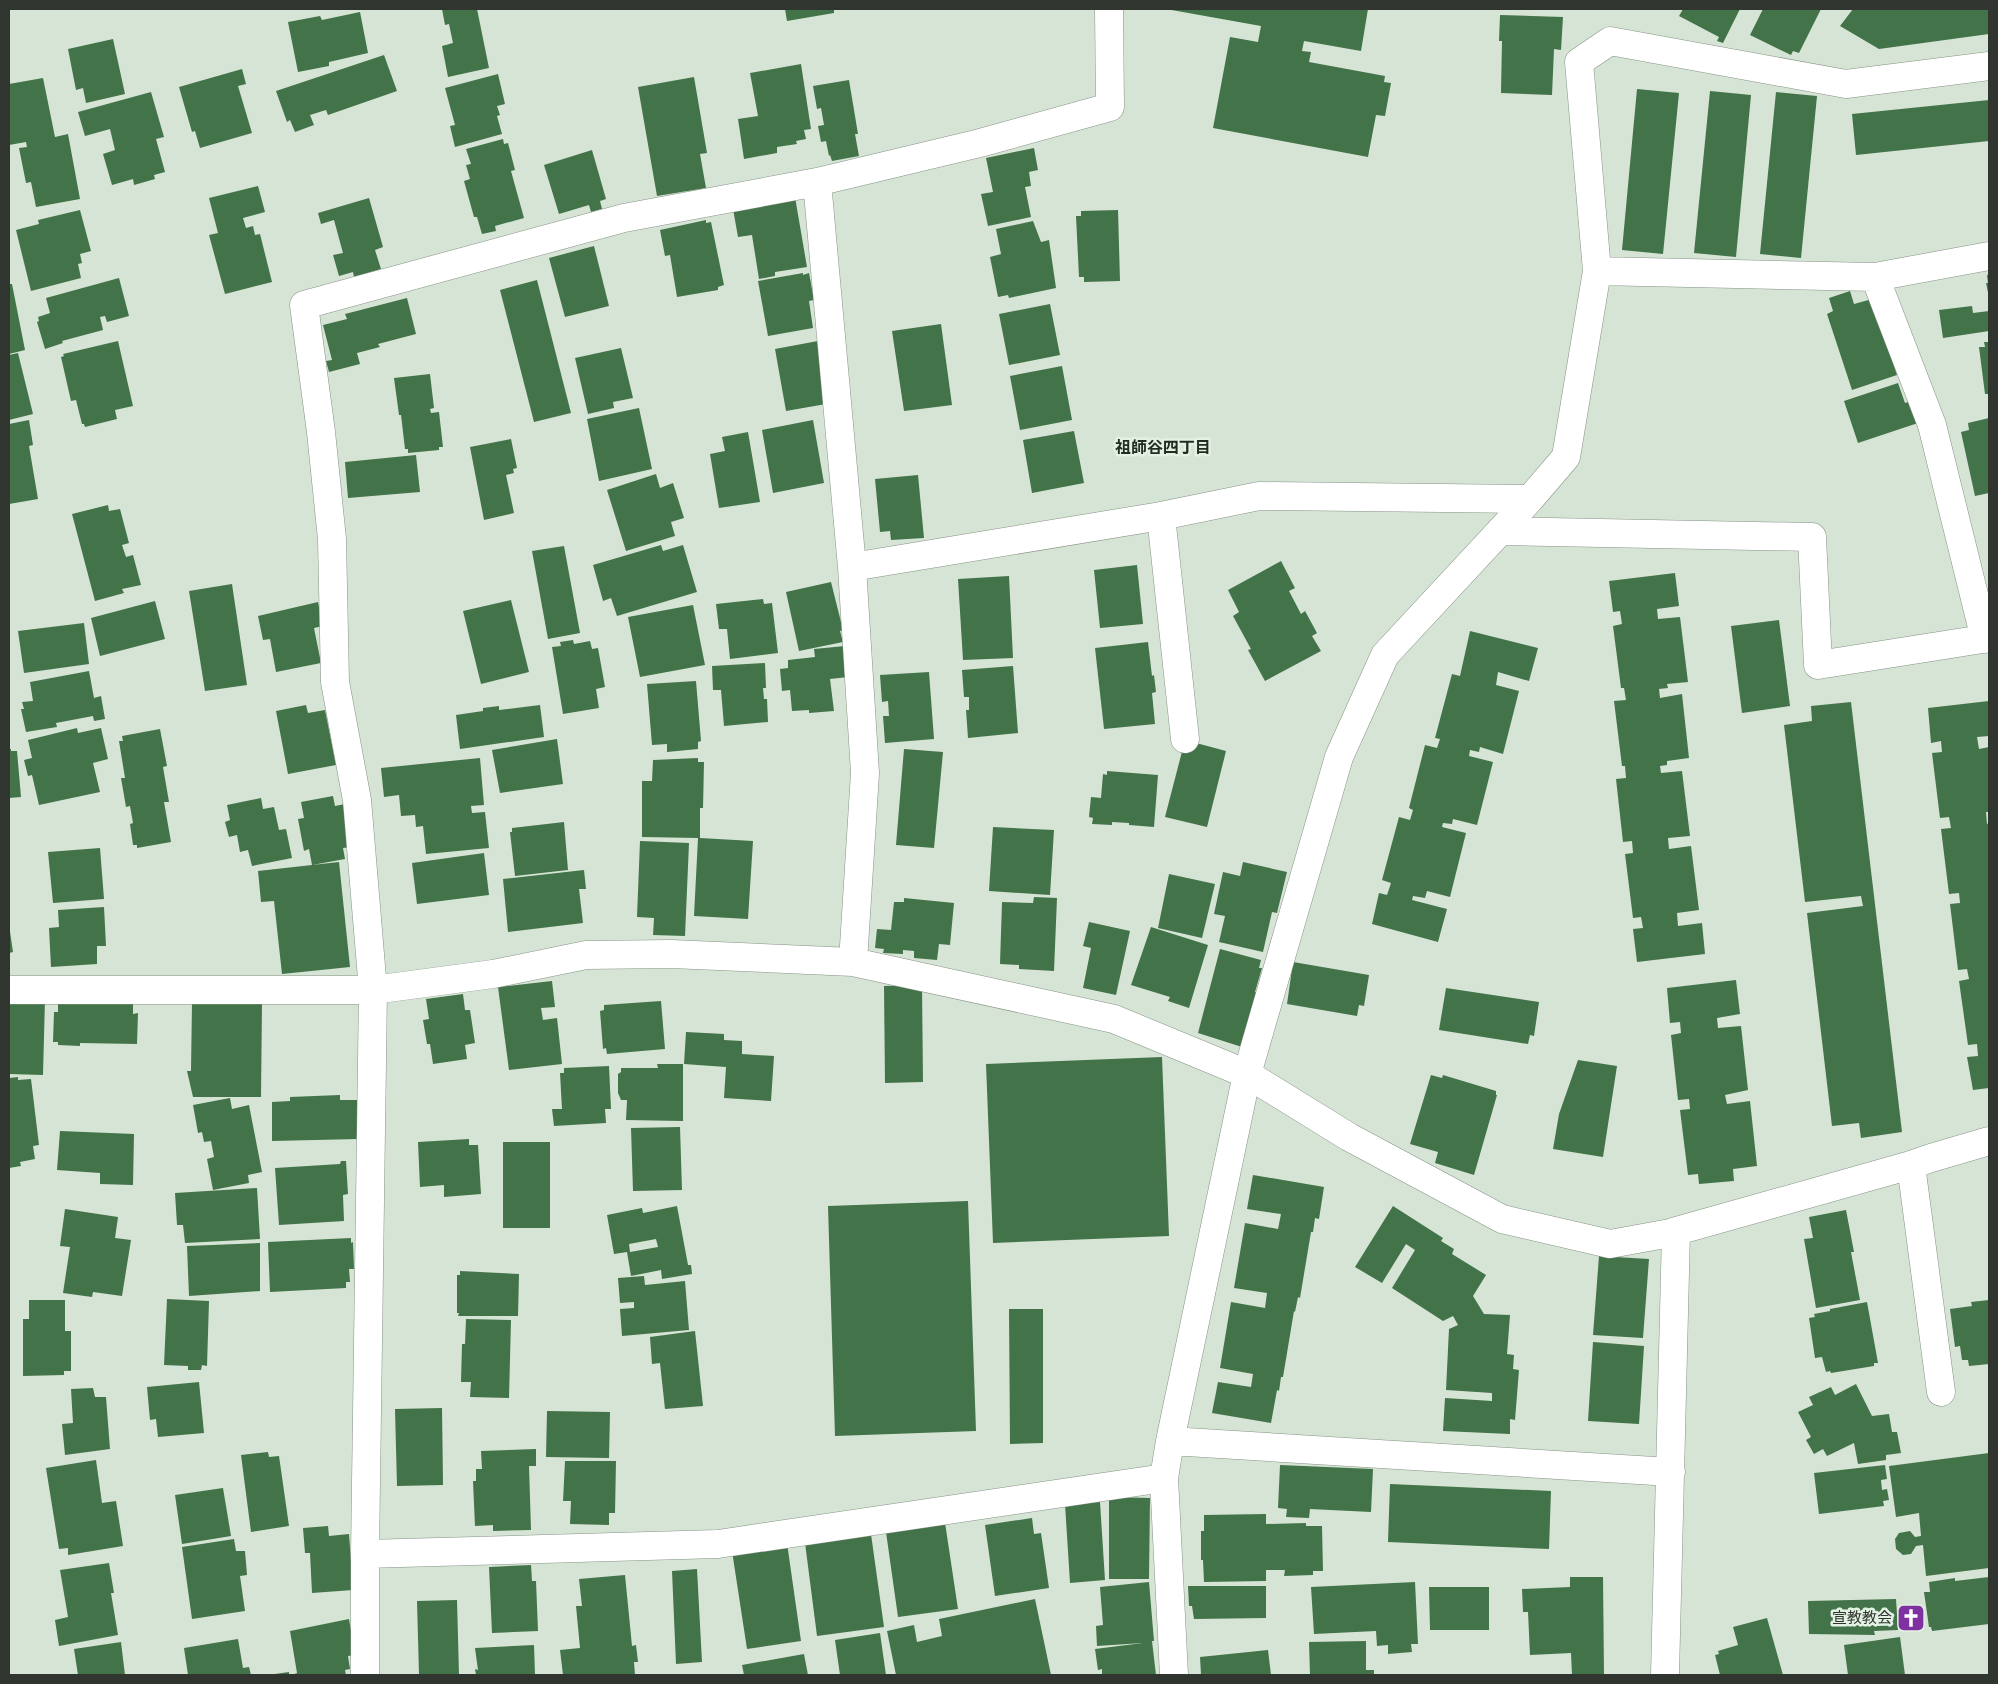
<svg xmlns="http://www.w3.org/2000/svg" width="1998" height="1684" font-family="'Playfair Display','Noto Sans JP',serif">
	<rect width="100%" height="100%" fill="#d6e4d6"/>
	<path fill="#437348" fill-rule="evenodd" d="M442,9h35l12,59 -41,9 -6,-31 11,-3 -4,-19 -4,1z
		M785,9h49v4l-47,8z
		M1166,9h202l-7,42 -57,-10 -2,10 9,1 -2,10 76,14 -1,6 7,1 -6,33 -9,-1 -8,42 -155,-29 17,-91 28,5 3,-16z
		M1683,9h57l-17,34 -6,-2 2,-4 -40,-21z
		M1763,9h58l-22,44 -6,-2 -2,4 -41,-20z
		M1853,9h136v25l-110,15 -39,-23z
		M360,12l8,41 -39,9v4l-31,6 -10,-50 32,-6 2,4z
		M1500,15l63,2 -2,33 -7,-1 -2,46 -51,-2 1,-52h-3z
		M113,39l12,55 -39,9 -3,-15 -7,2 -8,-41z
		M384,55l13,36 -69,24 -2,-5 -16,5 4,10 -19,7 -5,-12 -3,2 -11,-31z
		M801,64l10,65 -7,1 2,9 -10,2 1,3 -20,3v6l-33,6 -6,-40 20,-3 -8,-43z
		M242,69l4,15 -8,2 14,47 -52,15 -5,-17 -3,1 -13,-45z
		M498,74l7,30 -8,2 3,9 -3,1 5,18 -47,13 -5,-21 5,-1 -10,-37z
		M694,77l13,76 -7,1 6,34 -49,8 -19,-109z
		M43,78l12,59 13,-3 12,65 -44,8 -5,-25 -5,1 -7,-35 8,-1 -1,-5 -17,3v-61z
		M849,80l9,54h-3l4,22 -27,5 -2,-6 -1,1 -3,-15 -5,1 -3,-16 6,-1 -3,-17 -4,1 -4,-23z
		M1637,89l42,4 -16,161 -41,-4z
		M1710,91l41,4 -15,162 -42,-4z
		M151,92l13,45 -8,2 9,33 -11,3 1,4 -21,6 -1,-6 -21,6 -9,-31 12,-4 -5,-21 -25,7 -7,-24z
		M1776,92l41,4 -16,162 -41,-4z
		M1989,100v41l-133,14 -4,-41z
		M503,139l1,5 4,-1 7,27 -4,1 13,47 -29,8 1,5 -14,3 -5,-17h-3l-10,-36 6,-2 -4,-14 5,-1 -5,-15z
		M1034,148l4,22 -9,2 2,14 -6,1 6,30 -43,9 -7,-32 12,-2 -7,-34z
		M592,150l14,49 -6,2 2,8 -11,3 -2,-7 -30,9 -15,-49z
		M258,186l7,26 -22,6 3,10 7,-2 2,9 5,-1 12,48 -47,12 -16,-59 9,-2 -9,-35z
		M795,197l12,70 -32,5v4l-16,3 -7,-44 -14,2 -5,-28z
		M369,198l14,49 -8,3 6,19 -27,8 -1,-5 -14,4 -6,-21 10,-2 -9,-33 -13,4 -3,-11z
		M80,210l11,41 -11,3 2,9 -4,1 3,14 -50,13 -15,-61 23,-6 -1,-4z
		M1118,210l2,71 -36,1v-5h-5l-3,-61h5v-5z
		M706,220v3l5,-1 13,63 -6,2v3l-41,7 -7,-42 -5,1 -5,-26z
		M1033,221l8,21 8,-2 7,48 -47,10 -1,-3 -10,2 -8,-40 11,-3 -5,-25z
		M594,246l15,60 -44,11 -16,-59z
		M803,273v2l6,-2 5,27 -5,1 4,27 -45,8 -10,-55z
		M1987,275h2v22l-3,-14h2z
		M119,278l10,38 -22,6 -2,-6 -5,1 3,13 -41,11 1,2 -18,6 -8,-27 2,-1 -1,-4 12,-4 -4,-15z
		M537,280l34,133 -37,9 -34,-132z
		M9,284h3l13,66 -16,4z
		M1850,291l4,13 18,-5 25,76 -45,15 -25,-76 6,-3 -4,-13z
		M407,298l9,36 -38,10 2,3 -23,6 3,11 -31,8 -3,-11 6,-1 -9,-35 24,-6 -2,-5z
		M1050,304l10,51 -51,10 -10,-51z
		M1972,306l1,7 16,-2v20l-46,7 -4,-28z
		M941,324l11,81 -48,6 -12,-80z
		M118,341l15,65 -18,4 2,9 -32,8 -1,-3h-2l-6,-24 -5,1 -10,-44 3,-1 -1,-2z
		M818,341l8,63 -40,7 -11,-62z
		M1984,342h5v52h-4l-6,-47h6z
		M621,348l12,50 -20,4 1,6 -26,6 -13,-56z
		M18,353l15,61 -24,6v-65z
		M1062,366l10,54 -52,10 -10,-54z
		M430,374l4,34 -4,1 1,4 8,-1 4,35h-4v3l-31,3v-4h-3l-4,-34h-2l-5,-37z
		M1898,383l7,20 12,-4 7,22 -66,22 -14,-42z
		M639,408l13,61 -53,12 -12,-62z
		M1989,418v75l-14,3 -14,-64 8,-2 -1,-7z
		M29,420l4,25 -4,1 9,53 -29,5v-80z
		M813,420l11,63 -51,10 -11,-63z
		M1074,431l10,52 -52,10 -9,-53z
		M748,432l12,70 -41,6 -9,-54 15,-3 -3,-14z
		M511,439l6,29 -4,1 1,4 -8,2 8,38 -30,7 -14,-73z
		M416,455l4,37 -72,6 -3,-36z
		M656,474l4,14 13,-5 11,35 -13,4 4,14 -49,15 -19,-61z
		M918,475l6,63 -33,2 -1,-9 -10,1 -5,-53z
		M108,505l1,6 11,-2 9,34 -7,2 4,12 7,-2 8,30 -19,4 2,4 -29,8 -23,-87z
		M661,545l2,6 20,-6 14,47 -80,24 -6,-18 -8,3 -10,-36z
		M564,546l16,87 -32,6 -16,-88z
		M1281,561l14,27 -6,3 12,23 4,-3 12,22 -5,3 9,15 -56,30 -17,-31 3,-1 -18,-33 6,-4 -11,-22z
		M1137,565l6,59 -43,4 -6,-58z
		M1675,573l4,33 -22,3 1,10 22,-2 8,65 -21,2 1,4 -9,1 1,9 22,-4 7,64 -22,3v4l-7,1 1,7 21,-2 8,65 -22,2 1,11 22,-3 8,64 -22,3 1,13 24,-3 3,31 -68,8 -4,-33 10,-1 -2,-11 -8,1 -8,-64 8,-1 -1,-12 -9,1 -7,-63 10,-1 -1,-12h-3l-8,-65 12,-1 -2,-12h-3l-8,-62 9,-2 -2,-13 -7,1 -4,-31z
		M1009,576l4,82 -50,2 -5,-81z
		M831,582l12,48 -3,1 3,11 -44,9 -13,-59z
		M232,584l15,101 -42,6 -16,-100z
		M763,599l1,5 8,-1 6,50 -48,6 -3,-30h-8l-3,-25z
		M511,600l18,72 -48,12 -18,-73z
		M155,601l10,38 -65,17 -9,-38z
		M318,602l5,24 -9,2 7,35 -45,9 -6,-33 -7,1 -5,-24z
		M693,605l12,60 -65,12 -12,-60z
		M1779,620l11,86 -48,7 -11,-87z
		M84,623l5,41 -65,9 -6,-42z
		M1470,631l68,17 -9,33 -31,-9 -2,13 23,6 -16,63 -23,-7 -1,5 -9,-2 -1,6 24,6 -16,63 -24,-6 -1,5 -9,-1 -1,4 24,6 -16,64 -23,-6 -2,7 -12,-2 -1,4 35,9 -9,33 -66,-18 7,-31 8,2 4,-12 -9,-3 17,-63 11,3 3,-10 -4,-2 16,-63 12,3 3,-9 -5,-1 17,-64 8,2z
		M573,640l1,4 16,-3 2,8 6,-1 7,39 -9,2 3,19 -36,6 -11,-67 9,-1 -1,-4z
		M1148,642l4,34 2,-1 2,17 -4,1 3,31 -51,5 -9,-81z
		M845,646l3,31 -18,2 4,32 -25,2v-3l-17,1 -2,-21 -8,1 -2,-22 8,-1v-8l27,-3 -1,-8z
		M765,663l1,25h-3l1,11h3l1,23 -44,4 -3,-36h-8l-1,-24z
		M1013,666l5,67 -50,5 -2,-28h3v-13h-5l-2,-27z
		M89,671l5,27 7,-2 4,23 -11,2 -1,-5 -37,7 1,4 -31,5 -5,-23h3l-2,-7 11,-1 -3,-19z
		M929,672l5,67 -49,4 -2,-27h6l-1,-15 -6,1 -2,-27z
		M696,681l5,60 -3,1v7l-31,3v-8l-15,1 -5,-61z
		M1989,701v35l-12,1 2,12 10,-2v65h-3l1,12 2,-1v265l-16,2 -6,-33 11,-1 -1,-12 -9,1 -9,-64 10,-2 -2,-10 -9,1 -8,-66 10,-1 -1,-10 -10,1 -8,-65 10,-1 -2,-11 -9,1 -8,-65 10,-1 -1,-11 -10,2 -3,-35z
		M1851,702l51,430 -41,6 -2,-15 -27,3 -25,-213 56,-7 -2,-10 -56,6 -21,-177 28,-4 -1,-15z
		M306,705l2,8 17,-3 11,55 -48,9 -12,-63z
		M540,705l4,32 -84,12 -4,-34 27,-4v-3l16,-2v4z
		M77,728l1,5 23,-5 7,31 -15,4 7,29 -61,13 -7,-30 -4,1 -4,-16 8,-2 -4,-18z
		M160,729l7,37 -4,1 6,35h-5l7,40 -34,6v-3h-4l-3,-21 3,-1 -3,-17 -4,1 -5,-29h4l-6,-37h4l-1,-5z
		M557,739l6,45 -63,9 -8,-43z
		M1185,740l41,11 -19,76 -42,-10z
		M9,749h2v2h6l4,46 -12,1z
		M904,749l39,3 -9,96 -38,-3z
		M480,758l4,47 -13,1 1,7 13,-1 4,36 -63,6 -3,-28 -7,1 -1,-12 -14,1 -2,-21 -15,2 -3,-29z
		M698,758v4h6l-1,46h-3v30l53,3 -5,78 -54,-3 4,-78 -56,-1v-56h10l1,-21z
		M1107,771l51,4 -4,52 -25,-2v-2l-17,-1v3l-20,-1 1,-6 -4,-1 2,-20 10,1 2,-24 4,1z
		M333,796l2,10 10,-2 7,43 -9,1 2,11 -33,6 -3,-16 -5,2 -6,-32 6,-1 -3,-16z
		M261,798l2,11 11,-2 5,23 7,-1 6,29 -40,8 -4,-16 -8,2 -3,-17 -8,2 -4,-15 5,-2 -3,-15z
		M564,822l4,48 -53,6 -5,-44h2v-4z
		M993,827l61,3 -4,65 -61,-4z
		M640,841l49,2 -4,93 -32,-1 1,-17 -17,-1z
		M100,848l4,51 -51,4 -5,-51z
		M484,853l5,42 -72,9 -5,-41z
		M339,862l11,105 -68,7 -8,-73 -13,1 -3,-31z
		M1243,862l44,10 -10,41 -5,-1 -9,40 -44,-10 6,-26 -11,-2 9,-42 17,4z
		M584,870l2,19h-7l4,34 -75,9 -5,-53z
		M1169,874l46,10 -13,54 -44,-10z
		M1034,897l23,1 -3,73 -35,-2v-4l-19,-1 2,-62 31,1z
		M904,898l50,5 -4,42 -11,-1 -2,16 -23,-2v-7l-11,-1v4l-20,-1 1,-4 -9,-1 2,-19 14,1 3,-28h10z
		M104,907l2,39h-9v18l-46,3 -2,-39 10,-1 -1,-17z
		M1089,922l41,9 -14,64 -33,-7 8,-40 -8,-2z
		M9,925l4,27 -4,1z
		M1151,927l57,18 -19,63 -21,-7 2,-4 -39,-12z
		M1220,949l41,11 -2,8h3l-7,24 4,1 -17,54 -44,-14z
		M1293,962l76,13 -5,31 -5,-1 -2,11 -70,-12z
		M1736,980l4,34 -23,4 1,10 23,-2 7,64 -23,5 2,9 23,-3 7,65 -24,3 1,12 -35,3 -1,-10 -10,1 -8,-65 10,-1 -1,-10 -11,1 -7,-65 10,-2 -1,-11 -10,1 -3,-35z
		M552,981l3,26 -14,1 2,12 14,-2 5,46 -53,6 -11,-83z
		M922,985l1,97 -38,1 -1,-97z
		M1446,988l93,14 -5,34 -4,-1 -2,9 -89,-14z
		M463,994l2,16h5l5,33 -10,2 2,14 -34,5 -3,-20h-3l-4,-24 6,-1 -3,-20z
		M45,999l-2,76 -34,-1v-72z
		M58,1001l75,1v12l5,-1 -1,31 -57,-1v3l-22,-1v-3h-5l1,-30h4z
		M661,1001l4,48 -58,5 -1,-6 -3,1 -3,-38 4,-1v-5z
		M192,1002h70l-1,95h-68l-6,-26h4z
		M686,1032l38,2v6l18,1v13l32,2 -3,45 -47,-3 2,-31 -42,-3z
		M1162,1057l7,179 -176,7 -7,-179z
		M1578,1060l39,6 -14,91 -50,-8 6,-35z
		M657,1064h26v57l-57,-1 1,-20h-6l-3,-7v-19l3,-2v-4h37z
		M609,1066l2,43h-6l1,14 -52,3 -2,-17h10l-2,-36h4v-5z
		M1431,1075l11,3 1,-3 53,16v4h1l-23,80 -39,-12 3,-11 -28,-8z
		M18,1077v3l13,-1 8,66 -6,1 2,13 -15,3 1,4 -12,2v-90z
		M340,1095v5h17l1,39 -86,2v-39l18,-1v-4z
		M230,1098l2,11 17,-4 13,67 -14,3 1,8 -36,7 -6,-31 7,-2 -3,-16 -7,1 -2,-10 -4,1 -5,-28z
		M680,1127l2,63 -49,1 -2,-63z
		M60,1131l74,3 -1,51 -33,-1v-11l-43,-3z
		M469,1139v6h9l3,49 -37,3v-12l-24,2 -2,-45z
		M503,1142h47v86h-47z
		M341,1161h5l2,33 -5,1 1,26 -65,4 -4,-57 65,-4z
		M1253,1175l71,12 -5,32 -4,-1 -2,14h-2l-11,66 -2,-1 -3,15 -1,-1 -11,66h-2l-2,14 -2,-1 -6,33 -59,-10 6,-31 33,5 2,-13 -33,-6 11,-66 34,6 2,-15 -33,-5 11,-65 33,6 3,-15 -34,-5z
		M257,1188l3,51 -75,4 -2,-18h-6l-2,-32z
		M968,1201l8,230 -141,5 -7,-230z
		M677,1206l11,59h3l1,9 -30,5 -1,-9 -30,6 -4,-24 -13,2 -7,-39 35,-7 1,5zM656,1239l2,8 -28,5 -1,-8z
		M1393,1206l50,32 -2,3 13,8 -2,5 34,21 -13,21 11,18 26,1 -3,39 7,1 -1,14 6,1 -4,50 -5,-1v15l-67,-3 2,-33 47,3v-8l-46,-3 3,-61 9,-4 -5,-9 -10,5 -51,-33 23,-38 -9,-6 -24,39 -27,-16z
		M65,1209l53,8 -3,21 16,2 -9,56 -29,-4 -1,5 -29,-4 7,-46 -10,-1z
		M1846,1210l8,42h-3l9,48 -44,8 -12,-69 9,-1 -4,-21z
		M351,1238v5l2,-1 1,27h-5l1,13h-4v6l-76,4 -2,-50z
		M260,1243v48l-71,5 -2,-50z
		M1599,1256l50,3 -6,79 -50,-3z
		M460,1271l59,3 -1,42h-60l1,-3h-2v-38h3z
		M644,1276l1,9 40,-4 4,49 -67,6 -2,-27 14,-1v-6l-14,1 -2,-25z
		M167,1299l42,2 -2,65 -5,-1 -1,5h-13v-4l-24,-1z
		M29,1300h36v31h6v40h-7v4l-41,1v-57h6z
		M1989,1300v64l-20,2 -1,-6h-6l-2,-14 -5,1 -5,-38 22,-3 -1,-4z
		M1867,1302l11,61h-4v3l-43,7 -1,-2 -4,1 -4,-15 -7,1 -6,-40 6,-1 -1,-3 16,-3v-2z
		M1009,1309h34v134l-33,1z
		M466,1319l45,1 -2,78 -39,-1 1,-15h-10l1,-38h3z
		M695,1331l8,75 -38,3 -5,-46 -8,1 -2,-27z
		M1593,1342l51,4 -5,78 -51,-3z
		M199,1382l5,51 -46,4 -2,-18 -6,1 -3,-33z
		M1856,1384l16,32 17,-2 3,18h5l4,21 -15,2v5l-28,4 -4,-21 -27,13 -4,-7 -9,5 -8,-14 5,-3 -13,-25 15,-7 -4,-8 22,-10 4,8z
		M93,1388l2,9h11l4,52 -45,6 -3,-31 11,-1 -2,-34z
		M442,1408l1,77 -46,1 -2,-77z
		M547,1411l63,1 -1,46 -63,-1z
		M536,1449v17h-7l2,64 -38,1v-6l-18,1 -2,-45h3v-12h6l-1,-18z
		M268,1452l1,5 10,-1 10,70 -38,6 -10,-77z
		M1989,1453v115l-63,8 -3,-31 -7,1 -5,8 -8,1 -7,-6 -1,-10 4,-6 11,-2 5,6 6,-1 -2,-23 -23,4 -7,-51z
		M96,1460l6,43 14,-2 7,45 -55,9v-7l-9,1 -13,-81z
		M565,1461h51l-1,52h-6v12l-39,-1 1,-23h-8z
		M1280,1465l93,4 -2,43 -61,-3 -1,9 -23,-1 1,-8 -9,-1z
		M1885,1465l2,14 -6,1 1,10 5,-1 2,11 -6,1 1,5 -65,8 -5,-41z
		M1390,1484l161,7 -2,58 -161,-7z
		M223,1488l8,48 -49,8 -7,-49z
		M1109,1497l41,1 -1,81h-40z
		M1100,1502l5,78 -35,3 -5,-79z
		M1266,1514v10l40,-1v3h16l1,45h-10v4l-29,1 1,-6h-19v11l-62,1 -1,-22h-2v-29h3v-16z
		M944,1516l14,93 -60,8 -13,-92z
		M1032,1518l2,16 7,-1 8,55 -54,8 -10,-71z
		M328,1526l1,10 20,-2 4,56 -41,3 -2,-40h-5l-2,-25z
		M870,1527l14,100 -67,9 -13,-101z
		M234,1539l2,12h9l2,24 -7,1 5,35 -53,8 -10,-72z
		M787,1543l14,98 -54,8 -15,-98z
		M109,1563l5,30h-3l7,42 -59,11 -4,-26 13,-3 -8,-47z
		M531,1565l1,16h4l2,50 -46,2 -3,-66z
		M697,1569l5,93 -26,2 -4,-93z
		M625,1575l7,71 4,-1 2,17h-4l1,13h-72l-3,-25 20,-2 -4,-42h6l-3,-27z
		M1570,1577h33l1,98h-32l-1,-22 -41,2 -2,-43h-5l-1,-23 48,-2z
		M1989,1577v47l-57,7 -1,-4h-2l-5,-35h6l-1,-10 26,-4v3z
		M1149,1582l5,59h-2l4,34h-54v-6l-4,1 -3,-21 48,-6 -46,3 -1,-20 7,-1 -3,-38z
		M1415,1582l3,62h-7l1,8 -24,2v-9l-11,1 -1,-15 -62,3 -3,-47z
		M1188,1586h78v32l-72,1 -2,-13h-3z
		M1429,1587h60v43h-59z
		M1035,1599l16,76h-155l-9,-44 27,-6 3,17 25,-6 -3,-17z
		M1896,1599l2,31 -24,1 1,4 -66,-1 -1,-33z
		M457,1600l2,75h-40l-2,-74z
		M1767,1618l16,57h-63l-5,-20 4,-1 -1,-3 20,-6 -5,-18z
		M349,1619l6,36 -7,1 2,13 -5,1 1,5h-54l5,-2 -7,-42z
		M880,1633l6,42h-46l-5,-35z
		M1900,1637l5,38h-57l-4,-30z
		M238,1639l5,29 6,-1 2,8h-63l-4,-27z
		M1366,1641v29h8v5h-64l-1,-33z
		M121,1642l4,33h-47l-4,-26z
		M534,1645l1,30h-59l-1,-6 3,1 -3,-22z
		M1268,1650l3,25h-70l-1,-18z
		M804,1654l4,21h-64l-2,-10z
		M289,1672v3h-14v-1z"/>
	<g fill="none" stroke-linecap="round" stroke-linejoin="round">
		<defs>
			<path id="minor" d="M817,182l35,385 13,206 -12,189
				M1597,271l278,6 114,-21
				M1875,277l57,148 53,214
				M1161,516l24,223
				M1500,531l312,6 6,128 171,-27
				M852,567l309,-51 98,-20 271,3
				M9,990h364l120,-16 93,-19 85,-1 182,8 261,57 133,55 102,63 153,82 108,25 66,-12 -11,443
				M1911,1165l30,227
				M1673,1232l238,-67 20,-7 58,-17
				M1170,1441l501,31
				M365,1554l353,-10 446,-66
				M365,1675v-121l8,-564 -16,-190 -22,-118 -3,-143 -11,-107 -17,-127 320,-87 193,-36 163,-39 130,-36 -1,-98
				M1174,1675l-10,-197 6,-37 77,-367 92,-317 46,-102 145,-156 36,-42 31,-186 -18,-209 31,-21 236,43 143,-18"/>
		</defs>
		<use href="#minor" stroke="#869386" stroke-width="29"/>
		<use href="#minor" stroke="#fff" stroke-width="28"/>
	</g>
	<defs>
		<symbol id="church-square" viewBox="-11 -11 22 22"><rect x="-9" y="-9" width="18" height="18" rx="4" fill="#7f31a2" stroke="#e3f1e3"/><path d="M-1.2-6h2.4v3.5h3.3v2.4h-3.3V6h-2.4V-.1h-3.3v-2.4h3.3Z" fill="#fff"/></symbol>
	</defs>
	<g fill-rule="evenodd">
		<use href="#church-square" x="1895" y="1602" width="32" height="32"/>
	</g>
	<g text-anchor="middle" stroke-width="5" stroke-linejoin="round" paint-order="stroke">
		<g font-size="15" fill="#303530" stroke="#e3f1e3" text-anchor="end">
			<text x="1892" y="1623">宣教教会</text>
		</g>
		<g font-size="16" font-weight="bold" fill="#222c23" stroke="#e3f1e3">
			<text x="1163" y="453">祖師谷四丁目</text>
		</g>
	</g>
	<rect width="1998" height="1684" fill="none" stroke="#303530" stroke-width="20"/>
</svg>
